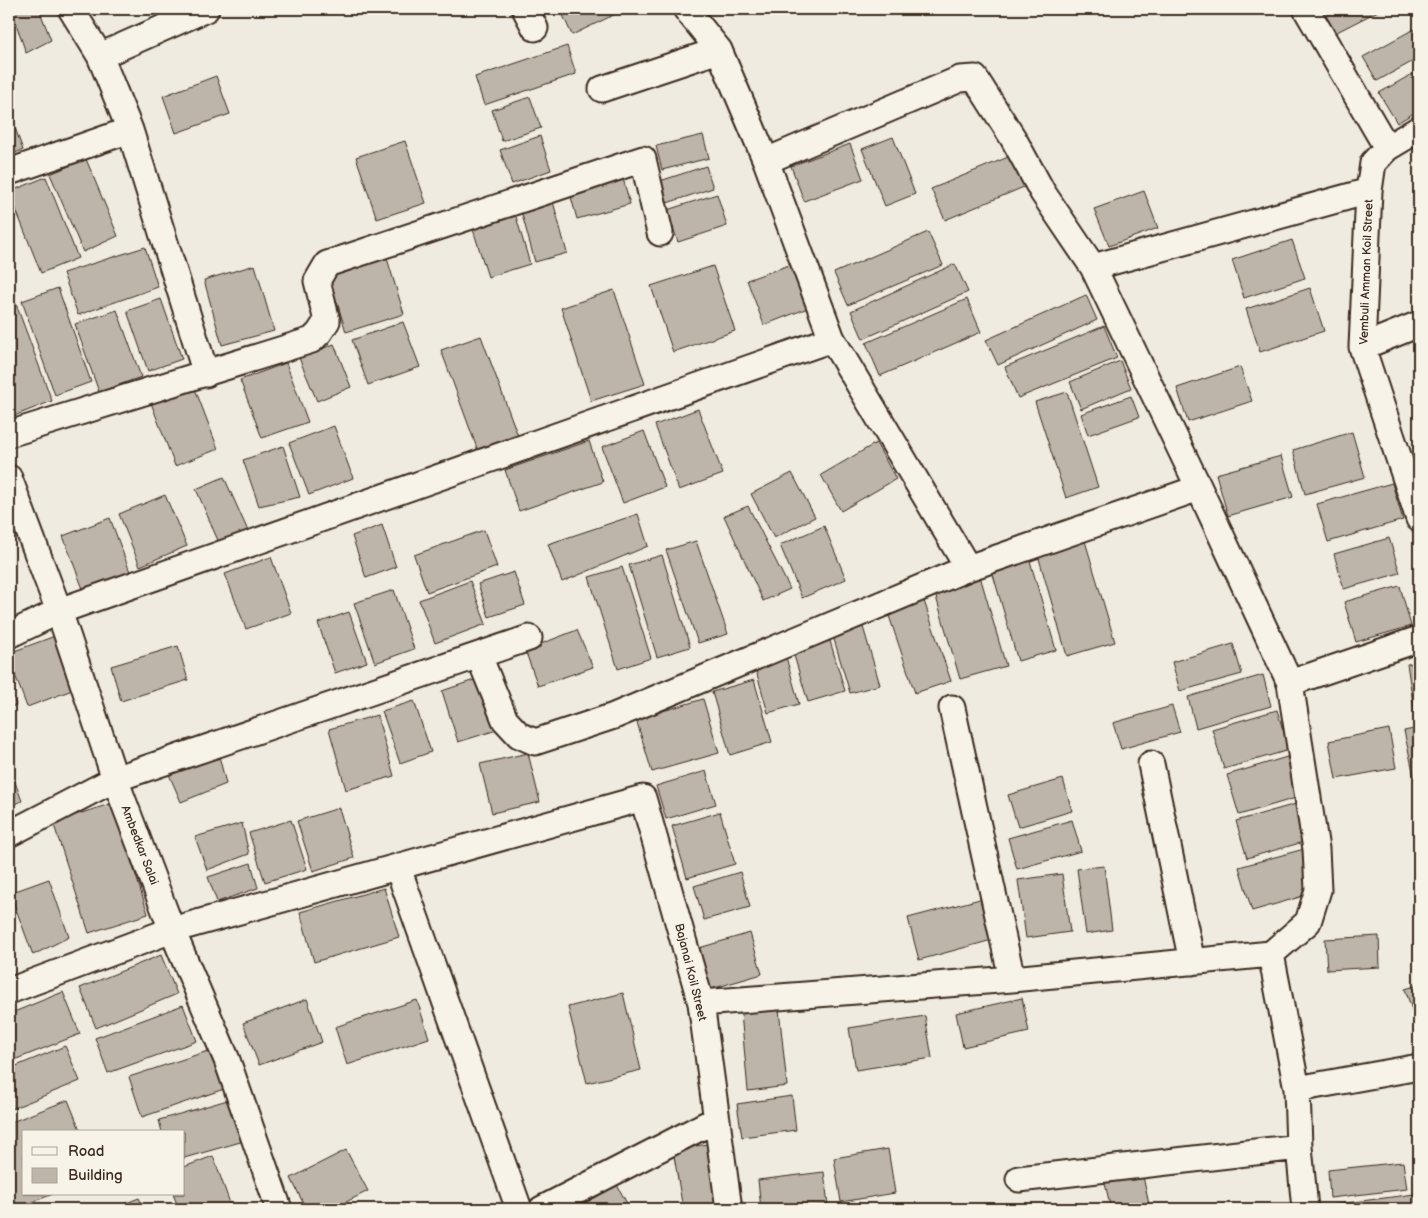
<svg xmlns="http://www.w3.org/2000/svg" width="1428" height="1218" font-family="'Balsamiq Sans',sans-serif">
	<rect width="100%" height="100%" fill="#efebe0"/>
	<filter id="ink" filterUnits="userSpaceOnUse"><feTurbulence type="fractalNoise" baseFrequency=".02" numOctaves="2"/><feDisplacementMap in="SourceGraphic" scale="10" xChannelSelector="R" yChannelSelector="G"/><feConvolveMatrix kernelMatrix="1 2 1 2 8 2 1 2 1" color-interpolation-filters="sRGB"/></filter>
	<g filter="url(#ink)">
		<path fill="#bdb5aa" stroke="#3b2a1e" d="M11,9h28l12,31 -25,13z
			M560,9h66l-54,26z
			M1320,9h62l-49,25z
			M1414,29l5,9v20l-42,23 -14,-24z
			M567,46l9,28 -92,31 -9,-28z
			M1419,70v40l-22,13 -18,-30z
			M216,76l14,38 -54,19 -13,-37z
			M530,97l11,31 -39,13 -10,-31z
			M9,111l14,39 -14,5z
			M703,135l6,23 -47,12 -6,-24z
			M540,136l11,34 -39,14 -12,-34z
			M893,137l22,57 -30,12 -23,-57z
			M405,141l21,62 -49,16 -21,-62z
			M850,144l13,35 -59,22 -13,-35z
			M1018,153l13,31 -86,36 -14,-31z
			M86,159l32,77 -35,16 -33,-78z
			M706,166l7,22 -46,15 -7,-22z
			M621,171l9,33 -53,15 -9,-33z
			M46,177l32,81 -37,15 -32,-81z
			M1144,191l14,37 -49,18 -15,-37z
			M717,194l10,32 -49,16 -11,-32z
			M552,198l15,55 -32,9 -15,-55z
			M514,210l16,54 -42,13 -17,-54z
			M928,232l15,33 -95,40 -14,-32z
			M1292,240l13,38 -61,20 -12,-38z
			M145,247l13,40 -80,28 -15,-42z
			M386,255l18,59 -58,18 -18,-60z
			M792,264l16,44 -44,17 -17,-45z
			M955,264l13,28 -105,47 -12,-28z
			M255,265l19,66 -52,14 -18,-65z
			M713,266l22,65 -62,21 -22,-66z
			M58,288l33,94 -36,13 -33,-94z
			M1310,288l14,43 -64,21 -14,-43z
			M614,290l31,94 -54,17 -30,-93z
			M1086,295l11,25 -99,45 -12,-25z
			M161,299l21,60 -34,12 -21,-60z
			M967,299l14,33 -101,44 -14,-33z
			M16,304l36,97 -43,17v-111z
			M117,310l24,67 -42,15 -24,-68z
			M403,322l17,45 -52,18 -16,-45z
			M1104,326l13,32 -99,40 -13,-31z
			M481,336l37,100 -40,15 -37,-101z
			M334,344l17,43 -34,14 -18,-43z
			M1120,361l11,27 -50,21 -11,-27z
			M286,363l22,59 -46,16 -22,-58z
			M1240,367l12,34 -64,21 -11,-34z
			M194,386l24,63 -43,17 -24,-63z
			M1067,392l31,95 -32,11 -31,-96z
			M1131,396l8,21 -51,18 -7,-21z
			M698,409l25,65 -44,16 -24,-65z
			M334,426l19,52 -44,17 -20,-52z
			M644,431l21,56 -42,16 -21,-56z
			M1352,432l13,45 -60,17 -12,-44z
			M589,441l14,41 -84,29 -14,-41z
			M876,443l20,36 -55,32 -20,-36z
			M283,446l17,51 -41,9 -16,-46z
			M1281,456l12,41 -65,19 -12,-42z
			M792,473l23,44 -41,21 -23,-44z
			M224,477l24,54 -29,12 -23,-54z
			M1392,483l11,37 -75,22 -11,-38z
			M165,495l22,51 -47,20 -21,-52z
			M748,506l42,83 -27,12 -39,-85z
			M638,514l10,32 -86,36 -14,-38z
			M110,518l20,54 -47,17 -20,-53z
			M382,525l14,42 -30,11 -14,-42z
			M824,526l22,53 -44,19 -22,-53z
			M484,530l13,37 -70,25 -13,-37z
			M1389,538l11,35 -56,16 -10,-35z
			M696,541l32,93 -30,9 -32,-93z
			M1085,541l30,101 -48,14 -29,-101z
			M662,555l28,92 -33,10 -28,-92z
			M271,557l20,56 -45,16 -21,-55z
			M1030,561l26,89 -38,11 -26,-90z
			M622,567l29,91 -33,11 -29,-92z
			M514,572l11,33 -36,12 -11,-33z
			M980,576l26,90 -46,13 -26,-89z
			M470,581l16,43 -51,19 -16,-43z
			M1400,586l11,40 -55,16 -12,-40z
			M394,590l20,59 -39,14 -21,-60z
			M922,595l29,86 -36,12 -29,-86z
			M349,612l18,50 -32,11 -17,-50z
			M863,627l17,58 -30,8 -17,-57z
			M577,630l16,37 -55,19 -13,-36z
			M55,636l20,53 -48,18 -18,-48v-6z
			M830,641l15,50 -37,11 -15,-50z
			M1233,644l9,30 -62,17 -8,-29z
			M178,646l10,34 -67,21 -10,-35z
			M786,657l13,47 -31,9 -13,-46z
			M1419,663v59h-3l-9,-58z
			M1263,675l8,31 -75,22 -8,-31z
			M483,677l17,52 -42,13 -16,-51z
			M754,680l18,62 -42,13 -18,-63z
			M9,686l7,19 -7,3z
			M703,699l16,54 -67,19 -16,-53z
			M414,701l17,51 -31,11 -18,-52z
			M1172,706l8,26 -59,17 -8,-26z
			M1277,710l12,40 -65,19 -12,-40z
			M377,715l17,61 -48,14 -17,-61z
			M1419,728v60l-2,1 -13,-58z
			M1389,729l7,39 -60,11 -7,-38z
			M528,753l12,49 -48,11 -12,-49z
			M219,756l7,28 -45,18 -13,-30z
			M1287,757l12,40 -60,18 -12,-40z
			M9,766l13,35 -13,5z
			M706,771l10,33 -50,15 -10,-33z
			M1063,779l9,32 -54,16 -10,-32z
			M113,803l35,111 -59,19 -36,-111z
			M1296,804l11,37 -60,17 -11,-37z
			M339,808l15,50 -41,13 -16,-50z
			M720,812l15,52 -48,14 -15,-52z
			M291,820l16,49 -42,13 -16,-49z
			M1072,820l9,31 -64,18 -9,-31z
			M242,823l7,31 -42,16 -12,-33z
			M1304,849l13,43 -65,19 -13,-44z
			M251,863l7,25 -41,14 -9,-25z
			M1104,866l8,64 -26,4 -9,-65z
			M740,872l10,35 -46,13 -10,-34z
			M1062,874l8,58 -44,6 -8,-58z
			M49,879l20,58 -36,18 -23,-62z
			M384,888l15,49 -85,25 -14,-50z
			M980,899l12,41 -73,20 -11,-42z
			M750,933l12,41 -51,15 -12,-41z
			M1379,936l1,31 -53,3 -2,-31z
			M161,955l16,39 -81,34 -16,-40z
			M1419,985v36l-3,1 -11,-33z
			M63,992l17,42 -71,28v-48z
			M623,993l18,77 -54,13 -19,-76z
			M1022,998l7,34 -66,15 -7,-34z
			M307,999l15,43 -63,23 -16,-42z
			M417,1000l12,38 -82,27 -12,-38z
			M183,1005l14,36 -89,32 -13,-35z
			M779,1009l8,77 -39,5 -7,-78z
			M925,1016l7,42 -76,12 -7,-42z
			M65,1046l15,35 -71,29v-41z
			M211,1050l13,39 -82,28 -13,-40z
			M792,1096l4,34 -54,7 -5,-33z
			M231,1099l13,42 -60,17v-26h-22l-3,-12z
			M68,1100l13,32h-57v62h29l-38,15h-6v-86z
			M713,1143l10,61 -40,5 -10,-59z
			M888,1149l7,44 -54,9 -7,-44z
			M346,1150l22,41 -36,18h-26l-15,-31z
			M213,1156l18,50 -9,3h-43l-6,-15h11v-27z
			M1403,1162l4,27 -77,9 -2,-28z
			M1141,1167l9,42h-39l-8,-34z
			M824,1172l4,33 -32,4h-35l-3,-29z
			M617,1185l13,24h-55z
			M1415,1194l2,15h-86v-4z
			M139,1198l5,11h-33z"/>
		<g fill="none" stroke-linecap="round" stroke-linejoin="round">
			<defs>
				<path id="minor" d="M525,9l10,19
					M686,9l33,41
					M1306,9l81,139
					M100,56l106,-47
					M602,89l117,-39 47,111 66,178 136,229
					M1419,129l-32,19 -14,15 -4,28 -7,156 57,172
					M130,130l76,244
					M766,161l194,-82 15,-1 38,60 30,55 50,74 276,-76
					M9,172l121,-42 -30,-74 -29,-47
					M1093,267l106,221 91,195 26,166 2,41 -10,32 -37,32 26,135 2,58 6,62
					M1362,347l57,-23
					M9,434l303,-94 7,-7 8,-12 -10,-40 10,-17 316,-105 17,74
					M9,478l50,133 56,168 57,151 55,130 52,149
					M9,635l50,-24 773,-272
					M479,656l26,64 14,15 16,7 79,-26 354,-148 231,-80
					M1290,683l129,-44
					M952,708l60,271
					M1151,764l41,198
					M9,834l106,-55 414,-141
					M398,868l121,341
					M9,991l163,-61 471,-132 58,205 28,206
					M701,1003l311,-24 259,-25
					M1297,1089l122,-22
					M1019,1179l280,-32
					M542,1209l175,-90"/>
			</defs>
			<use href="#minor" stroke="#3b2a1e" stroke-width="29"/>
			<use href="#minor" stroke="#f7f3e8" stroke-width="25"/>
		</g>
	</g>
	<g text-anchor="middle" stroke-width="4" stroke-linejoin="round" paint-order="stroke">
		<g font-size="12" fill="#3b2a1e" stroke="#f7f3e8">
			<text transform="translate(1366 272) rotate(-88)" y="4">Vembuli Amman Koil Street</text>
			<text transform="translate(140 845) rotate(69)" y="4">Ambedkar Salai</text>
			<text transform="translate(691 972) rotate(76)" y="4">Bajanai Koil Street</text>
		</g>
	</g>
	<rect width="1428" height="1218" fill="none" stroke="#f7f3e8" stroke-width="30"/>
	<rect x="15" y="15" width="1398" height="1188" fill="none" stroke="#3b2a1e" stroke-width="2" filter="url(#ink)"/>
	<rect x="22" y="1130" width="162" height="65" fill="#f7f3e8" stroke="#aca397"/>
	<rect x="32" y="1147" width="25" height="8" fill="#f7f3e8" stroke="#aca397"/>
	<text x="68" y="1156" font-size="15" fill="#3b2a1e">Road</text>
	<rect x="32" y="1168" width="25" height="15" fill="#bdb5aa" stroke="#aca397"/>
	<text x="68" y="1180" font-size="15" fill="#3b2a1e">Building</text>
</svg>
